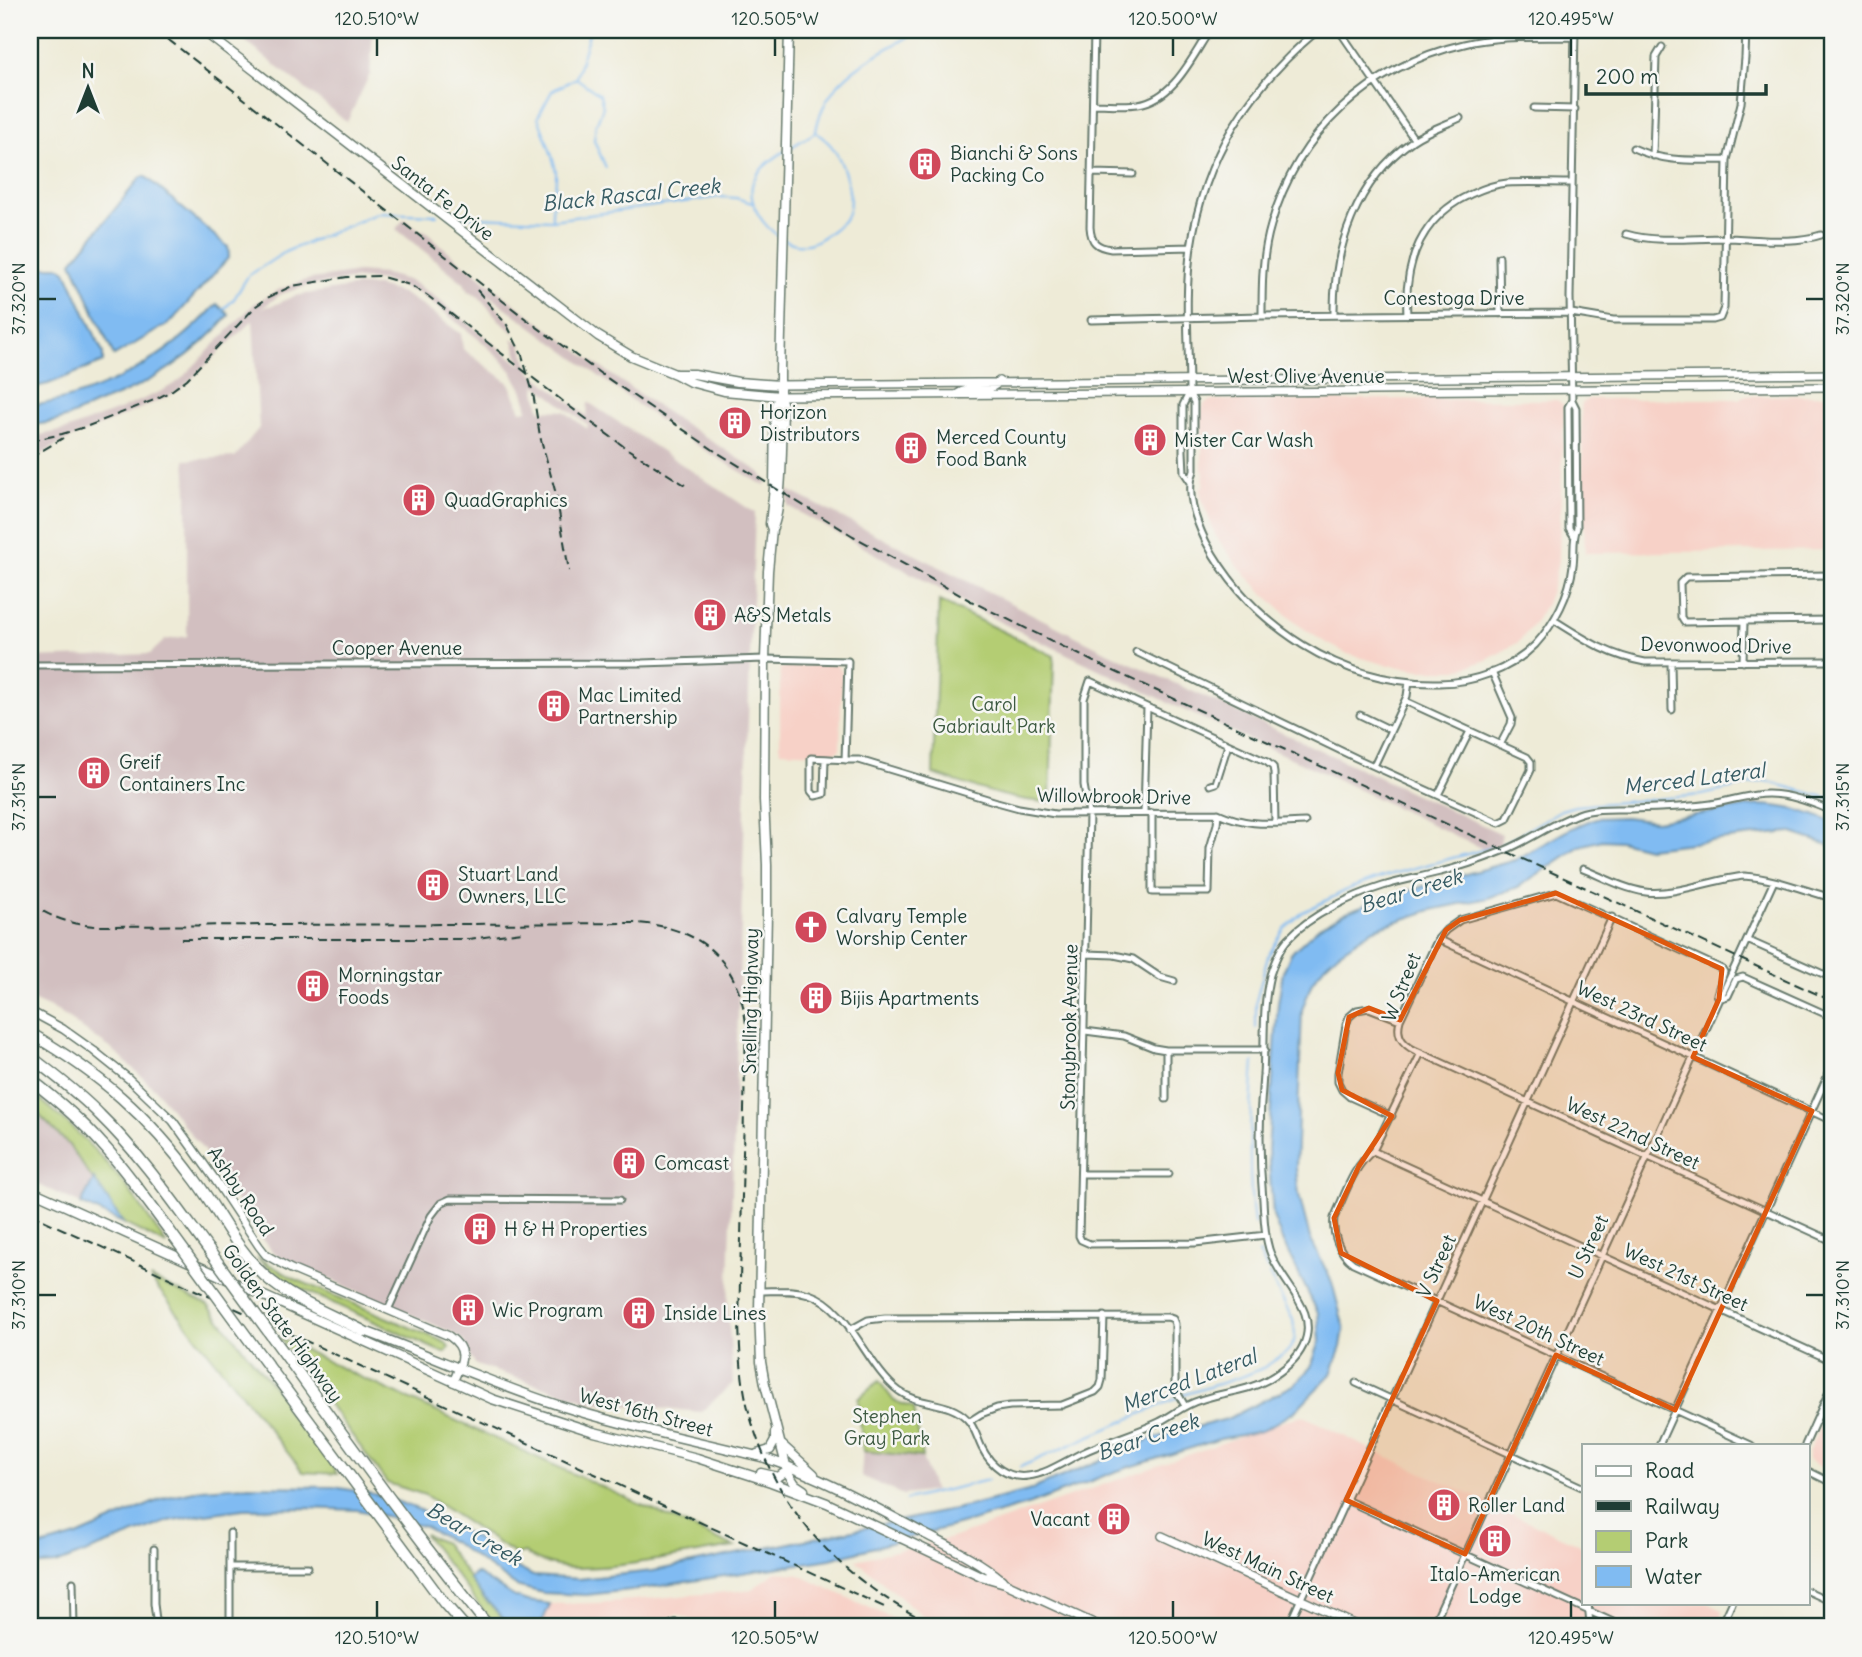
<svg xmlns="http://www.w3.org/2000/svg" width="1862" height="1657" font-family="Delius,sans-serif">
	<rect width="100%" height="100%" fill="#f6f6f2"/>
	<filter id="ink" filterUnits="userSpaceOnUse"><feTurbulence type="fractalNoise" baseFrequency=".0143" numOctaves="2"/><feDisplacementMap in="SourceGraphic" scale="14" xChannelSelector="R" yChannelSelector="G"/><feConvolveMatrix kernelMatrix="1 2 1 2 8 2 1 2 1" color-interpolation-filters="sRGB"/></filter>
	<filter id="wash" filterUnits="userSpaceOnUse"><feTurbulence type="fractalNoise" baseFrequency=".00686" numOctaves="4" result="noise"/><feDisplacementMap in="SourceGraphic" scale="28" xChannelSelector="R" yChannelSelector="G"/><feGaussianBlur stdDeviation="1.57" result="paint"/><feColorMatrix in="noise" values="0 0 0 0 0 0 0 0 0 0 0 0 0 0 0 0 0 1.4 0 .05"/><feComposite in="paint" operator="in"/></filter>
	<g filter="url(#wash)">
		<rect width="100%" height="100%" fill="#eeebd7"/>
		<path fill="#f7d1c7" d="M1832,395v155l-247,3 -4,-149 7,-5h151l4,-3z
			M1360,399l197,1 6,4 1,7 -5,144 -5,27 -8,22 -11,18 -16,20 -32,18 -30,10h-36l-34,-5 -39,-11 -27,-14 -24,-16 -32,-29 -28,-30 -22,-30 -14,-39 -1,-6 3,-4 1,-13 -2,-4v-59l3,-7 7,-3 142,1z
			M836,664l6,7 -2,78 -6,5 -54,-3v-83z
			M1832,1401v72l-24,-13v-7z
			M1302,1415l62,31 220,101v56h123l16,7 -7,17h-107l-14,-4 -2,4h-657l-80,-67 96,-22z
			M776,1572l21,2 114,53h-201l-33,-13 -15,6 -5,7h-117l10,-23 47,-1 154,-13z"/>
		<path fill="#d2bfc0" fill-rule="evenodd" d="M231,30h142l-3,44 -23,48z
			M404,219l18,12 2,-1 9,7 -1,1 72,58 99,73 64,44 93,59 7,10 -2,4 -59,-35 -50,-33 -170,-125v1l24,28 5,12 -14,-12 -22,-25 -11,-6 -4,-8 -68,-54z
			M358,272l27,2 26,7 24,16 86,68 -9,-27 9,6 9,27 57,45 1,-14 167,111 -27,798 5,72 -32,29 -110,-10 -115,-37 -6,-8 -6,-16 -11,-8 -167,-73 -14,-9 -13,-15 -54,-84 -49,-62 -43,-40 -56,-39 -27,-12v-341l120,-4 15,-14 22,-4v-146l-2,-30 50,-3 24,-29 -6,-108 -71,68 -15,9 -95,41 -24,12 -18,13v-9l10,-7 -10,1v-11l36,-7 55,-21 41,-18 17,-10 75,-77 26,-15 26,-9zM358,279l26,2 34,12 30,22 33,26 20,18 11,13 12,21 4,17 -7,1 -12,-28 -46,-34 -2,-15 -41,-30 -18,-11 -25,-7h-19l-64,10 -20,9 -12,3 19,-14 26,-8zM535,384l53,41 -1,4 -23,-18 -24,-1z
			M788,490l321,163 393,181 -2,9 3,2 -13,5 -1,-3 -6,2 -159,-76 -138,-62 -188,-90 -210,-115z
			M30,1106l38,38 26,35 -13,25 -51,-23z
			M863,1451l59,6 12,34 -31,4 -42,-19z"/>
		<path fill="#b4cd73" stroke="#6a8554" stroke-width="2" d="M939,601l115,55 -4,146c-40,-1 -78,-16 -117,-28z
			M30,1091c34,27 65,57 93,91 16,20 29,42 44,63l-44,-22 -55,-79 -38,-38z
			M257,1257l38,22 145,61 6,3 3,5 -2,3 -3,2 -151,-68 -20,-13z
			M150,1278l58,27 76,94 1,10 44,51 8,14 -34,-2z
			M278,1337l71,35 385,175c-52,8 -105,20 -157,21 -17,0 -38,-5 -52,-15l-9,2 -91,-60 -38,-12 -83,-113 3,-8 -18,-11z
			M879,1381l15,20 20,7 8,49 -59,-6 -5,-52z
			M424,1534l20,9 40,55 27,29h-13l-8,-8z"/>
		<path fill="#80bbf2" stroke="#507c93" stroke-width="2" d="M145,176l83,71 1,10 -58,65 -57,34 -42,-94 68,-84z
			M30,267h30l6,4 37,82v9l-55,22 -18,4z
			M217,304l12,11c-33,40 -79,70 -128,87 -13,5 -26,13 -39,17 -10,4 -22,5 -32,6v-19c72,-10 138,-48 187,-102z
			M1758,805c29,1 47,6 74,17v24l-43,-14 -141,16 -28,-7 -18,-1 -22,6 -62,41 -30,11 -57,12 -57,19 -36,24 -13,12 -13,17 -10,28 -6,158 3,27 11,43 22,44 12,46 -3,19 -10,27 -37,38 -33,19 -41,8 -106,33 -84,32 -55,16 -145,39 -182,29 -62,7 -43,-2 -27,-7 -60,-42 -31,-17 -36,-10 -31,-7 -52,-2 -63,1 -38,5 -36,7 -113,43 -26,2v-18l8,-1 39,-11 87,-38 38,-9 43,-3 89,1 45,8 52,19 46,25 27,22 29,15 46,3 74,-8 299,-61 76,-19 120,-51 79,-21 67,-34 17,-18 9,-26 -2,-28 -36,-73 -9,-24 -5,-66 10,-147 5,-31 8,-19 28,-26 28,-15 35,-14 133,-38 55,-31 26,-11 29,-1 31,4z
			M94,1179l29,44 -42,-19z
			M476,1573l39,24 12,4 23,3 -10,23h-29l-27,-29 -15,-19z"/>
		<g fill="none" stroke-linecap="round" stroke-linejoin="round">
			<path stroke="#80bbf2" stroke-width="2" d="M576,78l24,17 3,12 -7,18 -2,15 12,28
				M816,131c9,-56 61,-76 105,-101
				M816,132c5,5 12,9 16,15 11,14 22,48 16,66 -2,8 -15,17 -22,22 -5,3 -13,9 -19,9 -30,5 -69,-41 -51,-68 11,-17 43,-33 60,-44z
				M449,216l103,4 169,-23 15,1 16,5
				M552,218c-1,-15 5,-30 4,-46 -2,-15 -13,-40 -18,-55l14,-26 24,-13 14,-48
				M223,310l11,-11 14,-23 37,-24 93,-39 59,2
				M1522,833l39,-23 14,-4 127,-11 63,-14 67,18
				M1502,844l17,-9
				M1256,1028v-27l12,-45 16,-27 19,-17 48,-24 34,-12 105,-28
				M1254,1224c-7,-53 -4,-109 0,-162
				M1259,1253l8,16
				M1020,1467l166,-73 58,-18 21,-9 23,-16 6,-9 1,-8 -2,-14 -24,-46
				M906,1500l82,-20"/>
		</g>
	</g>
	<g filter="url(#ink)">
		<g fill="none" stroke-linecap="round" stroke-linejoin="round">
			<defs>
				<path id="street" d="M1094,30l-4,197c1,15 6,20 21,22l80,-2
					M1318,30c-69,58 -114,126 -127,217 -7,48 -2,98 -2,146l5,9v69c-9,22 2,50 12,71 46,85 135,143 233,141 34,0 71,-13 96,-38 20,-22 35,-51 38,-80 2,-13 -1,-25 4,-37l-1,-120 -4,-8 -2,-103 5,-267
					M1339,30l75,109
					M1093,104c15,0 31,2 45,0 36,-5 54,-47 72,-74
					M1534,108l41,1
					M1633,148c32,15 60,12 94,12
					M1653,156l3,-99 6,-10
					M1092,173l41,1
					M1626,234c31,9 66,4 97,4 32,0 67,7 98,-3
					M1499,257l1,57
					M1334,315c-1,-66 22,-134 78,-174 14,-10 33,-16 48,-23
					M1407,315c-3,-53 14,-98 64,-121 11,-5 24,-10 36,-11 22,-1 44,0 65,0
					M1262,316c0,-31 0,-61 9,-91 26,-93 99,-159 193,-181 36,-9 74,-6 111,-7
					M1091,320l171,-4 309,-3 42,7h100l7,-2 4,-10 3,-148 14,-57 4,-45 1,-28
					M1189,393l-6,12v46l1,21 6,9
					M1572,400l-4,7 1,121 5,8
					M1554,620c32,20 53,35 91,42l187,-1
					M1744,621l-60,1 -3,-5 -1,-34 6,-6 146,-2
					M1136,652l220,106 143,65 8,-4 24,-49v-8l-4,-5 -122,-56
					M1743,662l1,-41 88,-1
					M1671,663l1,47
					M30,665l612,-2 123,-4 83,2 -3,99
					M1492,672l20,46 -1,6 -11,21
					M1360,715l31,15
					M825,759l-1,35 -9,2 -4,-5v-33c16,1 32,2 48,2l138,42 22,6 36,6 163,-1c31,14 53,10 87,9
					M1374,766l33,-70 2,-14
					M1210,785l6,-2 12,-38
					M1438,795l32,-64
					M1144,813l3,-106
					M1152,813v79h57l1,-44 7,-24 1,-11
					M1583,869c20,8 41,20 63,23 27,4 69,-13 98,-16 30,2 59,14 88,22
					M1438,939l394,182
					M1747,940l85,38
					M1086,954l28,1 19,4 27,18 14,4
					M1085,1031l39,5 30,12 12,2h99
					M1421,1053l411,188
					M1166,1099v-49
					M1392,1116l-42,-19 -8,-7 -4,-8v-9l8,-48 3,-8 8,-7 12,-2 31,12
					M1373,1151l459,210
					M1081,1174h88
					M1266,1235l-71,8 -105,1 -9,-4 -2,-4 10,-422 -5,-29v-86l6,-18 177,81 6,5 1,6 1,50
					M759,1291c17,0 34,-2 50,3 41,13 57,72 90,97 20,15 50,9 68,28 8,8 10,19 15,29 9,18 26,31 46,28 19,-2 37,-15 54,-23 25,-12 52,-19 77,-31 10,-5 19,-12 29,-17 25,-13 54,-11 79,-25 14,-8 29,-19 36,-34 18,-37 -24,-63 -34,-97 -5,-16 -5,-33 -6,-49 -4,-42 -4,-83 0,-125 2,-33 -1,-68 7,-100 4,-12 10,-28 19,-37 21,-23 65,-43 94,-52 19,-6 38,-9 57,-14 21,-5 43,-13 63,-21 26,-10 49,-28 75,-37 16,-6 33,-5 49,-5 28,-1 56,-1 84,-5 19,-3 38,-10 57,-10 23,0 44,9 64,17
					M388,1310l43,-94 10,-13 9,-4 170,1
					M850,1330l18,-10 17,-2 282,-1 6,2 2,5v59l2,9 8,14
					M1356,1383l228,105
					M970,1421l11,-7 16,-6 13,-2 52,-1 33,-13 5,-5 2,-7 2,-64
					M1659,1445l173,-379
					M1751,1445l-398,-182c-14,-10 -21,-29 -19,-45 11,-23 19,-52 39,-67l48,-98c-16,-6 -26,-15 -21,-33l38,-81 8,-9 14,-10 96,-27 166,76 2,3 -7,22 2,5 9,-3 8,-17 7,-2 89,40
					M1805,1445l27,-60
					M1808,1471l24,12
					M1346,1500l278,127
					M154,1549v55l3,23
					M230,1567h78
					M73,1582l1,45
					M1808,1591l24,11
					M1588,1603l2,21 -1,3
					M230,1627v-94
					M1288,1627l324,-710
					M1432,1627l342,-746
					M1721,1627l11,-24"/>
				<path id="secondary" d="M780,385l1052,-11
					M957,394c14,-10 34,1 42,-13
					M780,396l1052,-9
					M30,1011l33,18 31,22 35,28 44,42 43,60 43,65 7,9 25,14 158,67c21,15 12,27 4,46
					M1162,1536l199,91
					M667,1627l8,-4 16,4"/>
				<path id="primary" d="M202,30l396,306 33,20 44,18 15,8 34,9 56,5
					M676,374h18l44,8 42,3
					M780,396l-5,10 -1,82 -4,36 2,5 -4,42 -3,88 -1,141 3,65v48l-8,397 2,52 4,22 23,89 7,11 9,6
					M772,529c11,-18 10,-97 11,-123l-3,-10v-25l9,-341
					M30,1190l462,209 102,33 103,26 74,24 56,21 154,73 24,7 96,44
					M359,1329c69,25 135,56 205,78 66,21 134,34 201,51 56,19 106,47 158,75 27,14 55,27 79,47
					M782,1445l32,29
					M757,1454l13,-4 5,-9v-8
					M761,1473l17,4 9,-6"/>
				<path id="highway" d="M30,1033c70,41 118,82 166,148 23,31 40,68 69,95 28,25 65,38 98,55
					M30,1056c24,19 49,37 70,59 41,40 74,88 108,134
					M30,1079c26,20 51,41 72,65 25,27 45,57 67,86
					M255,1348l189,255 21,24
					M292,1364c64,89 128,178 197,263"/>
			</defs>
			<use href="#street" stroke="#677a6d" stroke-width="9"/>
			<use href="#secondary" stroke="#677a6d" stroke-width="10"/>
			<use href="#primary" stroke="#677a6d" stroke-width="11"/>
			<use href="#highway" stroke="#677a6d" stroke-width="13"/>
			<use href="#street" stroke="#fff" stroke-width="5"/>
			<use href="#secondary" stroke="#fff" stroke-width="7"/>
			<use href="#primary" stroke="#fff" stroke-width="8"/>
			<use href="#highway" stroke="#fff" stroke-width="10"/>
			<path stroke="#1f3d34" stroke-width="2" stroke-dasharray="10 5" stroke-linecap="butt" d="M156,30l370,289 75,55 114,77 138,85 118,65 123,61 738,339
				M477,290l30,35 15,30 11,38 7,43 16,58 13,77
				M30,441l32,-7 26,-8 66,-26 17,-9 16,-12 69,-73 13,-9 23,-11 55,-9 32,-1 31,9 18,11 141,110 57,42 59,37
				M30,458l33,-20
				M30,903c20,14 39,21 64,23l541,-3c64,3 104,37 111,101l-7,300c1,27 2,54 8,80 25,105 95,178 191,223
				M181,939h288l53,-7
				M30,1214l854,393"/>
			<defs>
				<path id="highway-bridge" d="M169,1230l86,118
					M208,1249l84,115"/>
			</defs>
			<use href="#highway-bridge" stroke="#677a6d" stroke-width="13" stroke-linecap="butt"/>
			<use href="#highway-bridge" stroke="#fff" stroke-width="10"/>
		</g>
	</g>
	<path fill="#de580e" fill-opacity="0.2" stroke="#de580e" stroke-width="5" stroke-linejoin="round" d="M1556,893l166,76 -3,30 -26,58 119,54 -137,299 -119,-55 -91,199 -119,-54 91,-199 -96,-48 -7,-35 25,-52 33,-50 -50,-26 -4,-17 11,-56 20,-9 31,12 46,-90 14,-10z"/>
	<path fill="none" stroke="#1f3d34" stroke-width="2.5" d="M377,38v18M775,38v18M1173,38v18M1571,38v18M38,299h18M1806,299h18M38,797h18M1806,797h18M38,1295h18M1806,1295h18M377,1601v17M775,1601v17M1173,1601v17M1571,1601v17"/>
	<defs>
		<symbol id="building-disc" viewBox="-11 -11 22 22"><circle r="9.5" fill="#d1495b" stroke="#f6f6f2"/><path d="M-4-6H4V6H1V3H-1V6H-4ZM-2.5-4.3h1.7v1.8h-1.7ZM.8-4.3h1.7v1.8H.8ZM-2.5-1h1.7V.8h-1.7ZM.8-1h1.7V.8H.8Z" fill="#fff"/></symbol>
		<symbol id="church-disc" viewBox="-11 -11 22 22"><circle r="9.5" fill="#d1495b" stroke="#f6f6f2"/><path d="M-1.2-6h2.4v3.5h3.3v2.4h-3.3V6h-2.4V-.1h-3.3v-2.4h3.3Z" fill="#fff"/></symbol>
	</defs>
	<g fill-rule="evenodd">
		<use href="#building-disc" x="906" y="145" width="38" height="38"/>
		<use href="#building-disc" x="716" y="404" width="38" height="38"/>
		<use href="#building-disc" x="1131" y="421" width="38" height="38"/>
		<use href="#building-disc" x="892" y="429" width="38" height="38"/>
		<use href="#building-disc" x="400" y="481" width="38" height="38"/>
		<use href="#building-disc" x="691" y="596" width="38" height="38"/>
		<use href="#building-disc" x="535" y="687" width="38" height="38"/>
		<use href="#building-disc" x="75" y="754" width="38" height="38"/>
		<use href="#building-disc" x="414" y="866" width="38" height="38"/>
		<use href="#church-disc" x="792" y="908" width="38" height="38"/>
		<use href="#building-disc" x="294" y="967" width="38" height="38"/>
		<use href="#building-disc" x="797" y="979" width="38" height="38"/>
		<use href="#building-disc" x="610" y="1144" width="38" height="38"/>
		<use href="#building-disc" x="461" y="1210" width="38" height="38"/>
		<use href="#building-disc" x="449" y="1291" width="38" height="38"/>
		<use href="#building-disc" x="620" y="1294" width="38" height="38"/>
		<use href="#building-disc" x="1425" y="1486" width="38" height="38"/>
		<use href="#building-disc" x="1095" y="1500" width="38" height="38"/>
		<use href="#building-disc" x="1476" y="1522" width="38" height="38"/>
	</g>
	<g text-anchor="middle" stroke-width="5" stroke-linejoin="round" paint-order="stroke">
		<g font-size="19" fill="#1f3d34" stroke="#f6f6f2" text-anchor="start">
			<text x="950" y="160">Bianchi &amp; Sons<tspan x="950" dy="22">Packing Co</tspan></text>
			<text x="760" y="419">Horizon<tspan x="760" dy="22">Distributors</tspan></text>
			<text x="936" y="444">Merced County<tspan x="936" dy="22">Food Bank</tspan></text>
			<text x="1174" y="447">Mister Car Wash</text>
			<text x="444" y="507">QuadGraphics</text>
			<text x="734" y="622">A&amp;S Metals</text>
			<text x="578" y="702">Mac Limited<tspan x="578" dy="22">Partnership</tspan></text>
			<text x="119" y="769">Greif<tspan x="119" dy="22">Containers Inc</tspan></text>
			<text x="458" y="881">Stuart Land<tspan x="458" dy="22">Owners, LLC</tspan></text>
			<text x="836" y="923">Calvary Temple<tspan x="836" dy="22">Worship Center</tspan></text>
			<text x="338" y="982">Morningstar<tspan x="338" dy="22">Foods</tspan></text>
			<text x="840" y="1005">Bijis Apartments</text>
			<text x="654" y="1170">Comcast</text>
			<text x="504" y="1236">H &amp; H Properties</text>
			<text x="492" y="1317">Wic Program</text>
			<text x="664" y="1320">Inside Lines</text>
			<text x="1468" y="1512">Roller Land</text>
			<text x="1090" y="1526" text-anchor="end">Vacant</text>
			<text x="1495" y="1581" text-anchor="middle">Italo-American<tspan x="1495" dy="22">Lodge</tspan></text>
		</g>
		<g font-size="19" fill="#1f3d34" stroke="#f6f6f2">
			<text transform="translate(443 198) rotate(38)" y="7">Santa Fe Drive</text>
			<text x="1454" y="305">Conestoga Drive</text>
			<text x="1306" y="383">West Olive Avenue</text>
			<text transform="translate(1716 645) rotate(1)" y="7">Devonwood Drive</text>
			<text x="397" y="655">Cooper Avenue</text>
			<text transform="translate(1114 796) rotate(1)" y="7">Willowbrook Drive</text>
			<text transform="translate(1401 987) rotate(-68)" y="7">W Street</text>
			<text transform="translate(750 1001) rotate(-89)" y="7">Snelling Highway</text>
			<text transform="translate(1642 1016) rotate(25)" y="7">West 23rd Street</text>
			<text transform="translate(1069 1027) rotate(-89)" y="7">Stonybrook Avenue</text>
			<text transform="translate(1633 1133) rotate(25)" y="7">West 22nd Street</text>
			<text transform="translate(241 1191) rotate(56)" y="7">Ashby Road</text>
			<text transform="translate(1588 1247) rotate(-65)" y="7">U Street</text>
			<text transform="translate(1436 1266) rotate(-65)" y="7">V Street</text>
			<text transform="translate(1686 1277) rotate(25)" y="7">West 21st Street</text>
			<text transform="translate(283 1323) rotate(54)" y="7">Golden State Highway</text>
			<text transform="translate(1539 1330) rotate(25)" y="7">West 20th Street</text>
			<text transform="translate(646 1412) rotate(15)" y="7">West 16th Street</text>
			<text transform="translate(1268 1567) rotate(25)" y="7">West Main Street</text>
		</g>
		<g font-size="19" fill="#3d5a41" stroke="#f6f6f2">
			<text x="994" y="711">Carol<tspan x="994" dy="22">Gabriault Park</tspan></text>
			<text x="887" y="1423">Stephen<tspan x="887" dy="22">Gray Park</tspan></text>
		</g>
		<g font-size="21" font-style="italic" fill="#375c64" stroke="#f6f6f2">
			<text transform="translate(631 195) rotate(-6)" y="7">Black Rascal Creek</text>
			<text transform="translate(1694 779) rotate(-7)" y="7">Merced Lateral</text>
			<text transform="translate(1411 891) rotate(-17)" y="7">Bear Creek</text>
			<text transform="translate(1189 1381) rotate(-21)" y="7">Merced Lateral</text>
			<text transform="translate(1148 1437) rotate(-19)" y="7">Bear Creek</text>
			<text transform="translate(474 1534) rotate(30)" y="7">Bear Creek</text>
		</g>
	</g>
	<rect width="1862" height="1657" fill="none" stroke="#f6f6f2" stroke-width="77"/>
	<rect x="1582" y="1444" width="228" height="161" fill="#f6f6f2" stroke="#a0aca6" stroke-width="2"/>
	<rect x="1596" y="1466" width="35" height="10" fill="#ffffff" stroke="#a0aca6" stroke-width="2"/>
	<text x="1645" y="1478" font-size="21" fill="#1f3d34">Road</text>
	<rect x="1596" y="1501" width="35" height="10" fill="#1f3d34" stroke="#a0aca6" stroke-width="2"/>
	<text x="1645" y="1514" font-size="21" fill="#1f3d34">Railway</text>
	<rect x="1596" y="1531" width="35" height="21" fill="#b4cd73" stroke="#a0aca6" stroke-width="2"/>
	<text x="1645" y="1548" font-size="21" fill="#1f3d34">Park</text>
	<rect x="1596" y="1566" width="35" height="21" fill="#80bbf2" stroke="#a0aca6" stroke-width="2"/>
	<text x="1645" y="1584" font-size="21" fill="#1f3d34">Water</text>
	<g transform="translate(88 88)" stroke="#f6f6f2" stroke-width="5" paint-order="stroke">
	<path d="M0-5L12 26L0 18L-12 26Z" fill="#1f3d34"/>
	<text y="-10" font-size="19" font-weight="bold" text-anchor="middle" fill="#1f3d34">N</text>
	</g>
	<path d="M1586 84v10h180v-10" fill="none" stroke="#1f3d34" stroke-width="3.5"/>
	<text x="1596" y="84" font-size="21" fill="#1f3d34" stroke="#f6f6f2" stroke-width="5" paint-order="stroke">200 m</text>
	<rect x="38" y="38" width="1786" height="1580" fill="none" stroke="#1f3d34" stroke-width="2.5"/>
	<g font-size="18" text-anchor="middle" fill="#1f3d34">
		<text x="377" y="25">120.510°W</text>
		<text x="775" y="25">120.505°W</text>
		<text x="1173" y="25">120.500°W</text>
		<text x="1571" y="25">120.495°W</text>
		<text transform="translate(19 299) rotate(-90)" y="6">37.320°N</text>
		<text transform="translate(1843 299) rotate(-90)" y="6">37.320°N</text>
		<text transform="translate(19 797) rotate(-90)" y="6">37.315°N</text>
		<text transform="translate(1843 797) rotate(-90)" y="6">37.315°N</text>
		<text transform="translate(19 1295) rotate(-90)" y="6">37.310°N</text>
		<text transform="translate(1843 1295) rotate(-90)" y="6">37.310°N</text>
		<text x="377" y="1644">120.510°W</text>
		<text x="775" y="1644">120.505°W</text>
		<text x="1173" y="1644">120.500°W</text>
		<text x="1571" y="1644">120.495°W</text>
	</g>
</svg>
